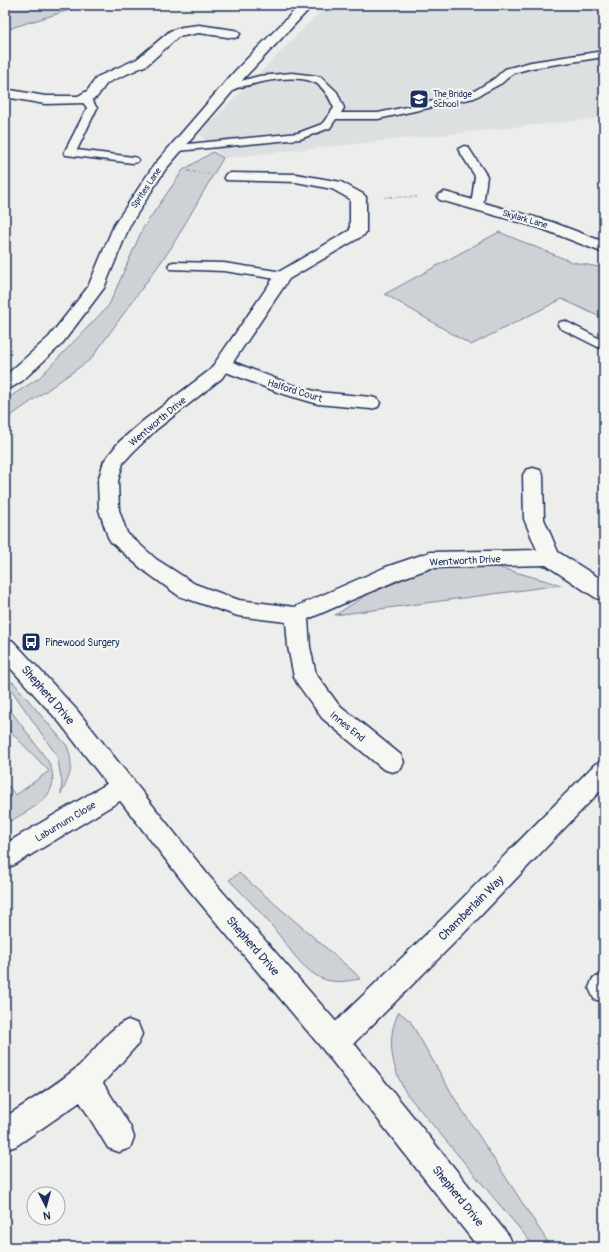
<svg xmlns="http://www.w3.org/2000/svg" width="609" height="1252" font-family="Pangolin,sans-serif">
	<rect width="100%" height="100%" fill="#edeeec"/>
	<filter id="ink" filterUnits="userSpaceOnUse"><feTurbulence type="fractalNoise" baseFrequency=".025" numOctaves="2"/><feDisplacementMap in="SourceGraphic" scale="8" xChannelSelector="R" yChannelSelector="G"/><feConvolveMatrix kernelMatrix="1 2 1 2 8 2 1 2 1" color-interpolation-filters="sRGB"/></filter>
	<g filter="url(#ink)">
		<path fill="#dde0e1" d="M327,5h277v113l-381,40 -24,-24z"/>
		<path fill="#ced2d7" stroke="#74809a" d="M5,5h81l-72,22 -7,4 -2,3z
			M213,152l10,6 -52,90 -80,111 -86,61v-20l34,-22 70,-73 34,-77 40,-58z
			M499,232l73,30 32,6v47l-4,2 -38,-18 -91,46 -86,-51z
			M494,566l67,19 -226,30 32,-20 61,-27z
			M13,682l54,64c8,21 3,29 -6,48l1,-12 -5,-26 -49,-71z
			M5,703l43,58c18,36 -18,48 -43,63v-41l11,12 33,-24 -44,-45z
			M239,873l115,99 6,7c-13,2 -26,5 -39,-1 -22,-10 -38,-40 -54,-58 -12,-14 -25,-27 -38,-40z
			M399,1012l11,9 45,78 96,148h-16l-129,-154c-14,-25 -21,-54 -7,-81z"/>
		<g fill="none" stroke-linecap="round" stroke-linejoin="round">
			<defs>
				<path id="lane" d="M604,51v6l-72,11 -19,5 -11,10 -28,15 -96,21h-42l-6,9 -30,11 -122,12 -6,-3 6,-3 120,-12 24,-9 12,-16c-4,-9 -11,-23 -21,-26 -23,-9 -60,2 -83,8l-5,-3 1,-2 33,-9 33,-3 25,3 4,1 16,15 7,16 -3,5h37l93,-20 23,-14 11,-10 26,-7z
					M85,95l4,1 8,12 -20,42 56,7 4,1 2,2 -2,2 -4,1 -67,-8 -2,-2 23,-45 -7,-10z
					M464,146l4,1 19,29 -4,30 -2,3h-8l-2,-3 4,-30 -17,-27z
					M174,262l50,1 59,9 4,1 2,3 -2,3 -4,1 -59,-9 -54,-2 -2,-3 2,-3z
					M565,321l39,20v9l-44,-22 -2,-3 2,-3z"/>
				<path id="street" d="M300,5h13l-68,72 -80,93 -35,55 -26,63 -43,57 -39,36 -11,7 -6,2v-14l44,-39 39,-50 26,-62 40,-60 81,-94z
					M199,25l35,5 4,1 2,3 -2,3 -4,1 -35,-5 -21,4 -31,28 -40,18 -10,14 -12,6 -40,1 -40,-7v-8l40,7h33l9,-5 10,-14 40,-18 33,-28 12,-4z
					M231,173l65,1 45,8 22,12 3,3v35l-2,3 -75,44 -56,83 59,23 26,7 53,5 7,2 2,4 -2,4 -7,2 -53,-5 -38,-11 -54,-21 -4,6 -65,51 -24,23 -10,11 -5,18 1,29 8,23 29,26 39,25 44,16 56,7 91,-40 44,-15 107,-2 -13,-31 -1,-44 3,-5 7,-2 7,2 3,5 1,44 14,33 46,29v19l-8,-2 -50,-33 -115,3 -31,11 -92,40 2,28 6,27 22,30 63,51 3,7 -3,7 -9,3 -9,-3 -61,-51 -25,-35 -3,-6 -6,-30 -2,-25 -48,-6 -59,-20 -37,-27 -31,-27 -3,-5 -9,-27 -1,-29 6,-20 15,-19 24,-21 67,-51 67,-97 73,-43v-31l-18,-10 -36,-7 -70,-2 -2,-3 2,-3z
					M445,192l107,30 52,20v11l-64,-25 -100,-28 -3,-3 3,-3z
					M604,761v26l-141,147 -118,118 -10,4 -10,-4 -4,-10 4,-10 120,-116 150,-152z
					M124,775l9,4 3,7 -3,7 -119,72 -9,3v-24l110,-65z
					M603,975h1v27l-10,-3 -5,-11 4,-10z
					M128,1020l10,4 4,10 -4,10 -35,39 27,43 4,11 -4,11 -11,4 -11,-4 -28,-46 -64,44 -11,4v-33c25,-16 51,-32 74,-51 16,-15 29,-38 49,-46z"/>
				<path id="secondary" d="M5,638l8,3 63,68 132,166 137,157 164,204 5,11h-36l-153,-195 -135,-161 -130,-168 -55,-61z"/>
			</defs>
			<use href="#lane" stroke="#1b2f5e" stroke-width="3"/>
			<use href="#street" stroke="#1b2f5e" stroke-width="3"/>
			<use href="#secondary" stroke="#1b2f5e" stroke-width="3"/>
			<path stroke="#1b2f5e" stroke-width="1.5" stroke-dasharray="0.5 2" stroke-linecap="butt" d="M188,171l21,3
				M384,197h35"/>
			<use href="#lane" fill="#f6f6f2" fill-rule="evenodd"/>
			<use href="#street" fill="#f6f6f2" fill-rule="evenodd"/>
			<use href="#secondary" fill="#f6f6f2" fill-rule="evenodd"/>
		</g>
	</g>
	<defs>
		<symbol id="school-square" viewBox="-11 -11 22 22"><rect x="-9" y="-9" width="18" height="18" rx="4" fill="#1b2f5e" stroke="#f6f6f2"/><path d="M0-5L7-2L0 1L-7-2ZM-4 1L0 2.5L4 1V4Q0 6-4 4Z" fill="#fff"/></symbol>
		<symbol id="bus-square" viewBox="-11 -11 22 22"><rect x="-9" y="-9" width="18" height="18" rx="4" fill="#1b2f5e" stroke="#f6f6f2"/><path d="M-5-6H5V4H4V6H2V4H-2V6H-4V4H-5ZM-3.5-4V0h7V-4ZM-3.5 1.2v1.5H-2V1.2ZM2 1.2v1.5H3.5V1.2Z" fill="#fff"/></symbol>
	</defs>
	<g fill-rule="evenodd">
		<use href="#school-square" x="408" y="88" width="22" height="22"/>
		<use href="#bus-square" x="20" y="631" width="22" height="22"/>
	</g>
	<g text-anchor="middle" stroke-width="4" stroke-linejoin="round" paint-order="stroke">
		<g font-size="9" fill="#1b2f5e" stroke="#f6f6f2" text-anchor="start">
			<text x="433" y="97">The Bridge<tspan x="433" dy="10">School</tspan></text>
		</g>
		<g font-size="9" fill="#1b2f5e" stroke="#f6f6f2">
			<text transform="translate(146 188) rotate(-56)" y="3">Sprites Lane</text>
			<text transform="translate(525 219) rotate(16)" y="3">Skylark Lane</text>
		</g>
		<g font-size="10" fill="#1b2f5e" stroke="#f6f6f2">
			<text transform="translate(295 390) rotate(17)" y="4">Halford Court</text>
			<text transform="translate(157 421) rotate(-40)" y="4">Wentworth Drive</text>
			<text transform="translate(465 560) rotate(-3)" y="4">Wentworth Drive</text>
			<text transform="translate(348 726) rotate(39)" y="4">Innes End</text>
			<text transform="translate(65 821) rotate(-31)" y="4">Laburnum Close</text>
		</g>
		<g font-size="10" fill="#1b2f5e" stroke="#f6f6f2" text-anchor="start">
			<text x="45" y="646">Pinewood Surgery</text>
		</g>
		<g font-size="12" fill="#1b2f5e" stroke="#f6f6f2">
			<text transform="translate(48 695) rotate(49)" y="4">Shepherd Drive</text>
			<text transform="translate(471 908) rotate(-45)" y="4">Chamberlain Way</text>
			<text transform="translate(253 946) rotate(49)" y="4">Shepherd Drive</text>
			<text transform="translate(458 1196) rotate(51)" y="4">Shepherd Drive</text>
		</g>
	</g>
	<rect width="609" height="1252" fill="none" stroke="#f6f6f2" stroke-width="20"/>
	<rect x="10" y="10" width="589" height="1232" fill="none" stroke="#1b2f5e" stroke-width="1.5" filter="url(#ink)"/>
	<g transform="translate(46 1206) rotate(174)"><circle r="19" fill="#f6f6f2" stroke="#9ea6b7"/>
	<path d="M0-3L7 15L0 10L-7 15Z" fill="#1b2f5e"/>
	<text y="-6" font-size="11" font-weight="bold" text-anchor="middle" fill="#1b2f5e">N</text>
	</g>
</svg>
